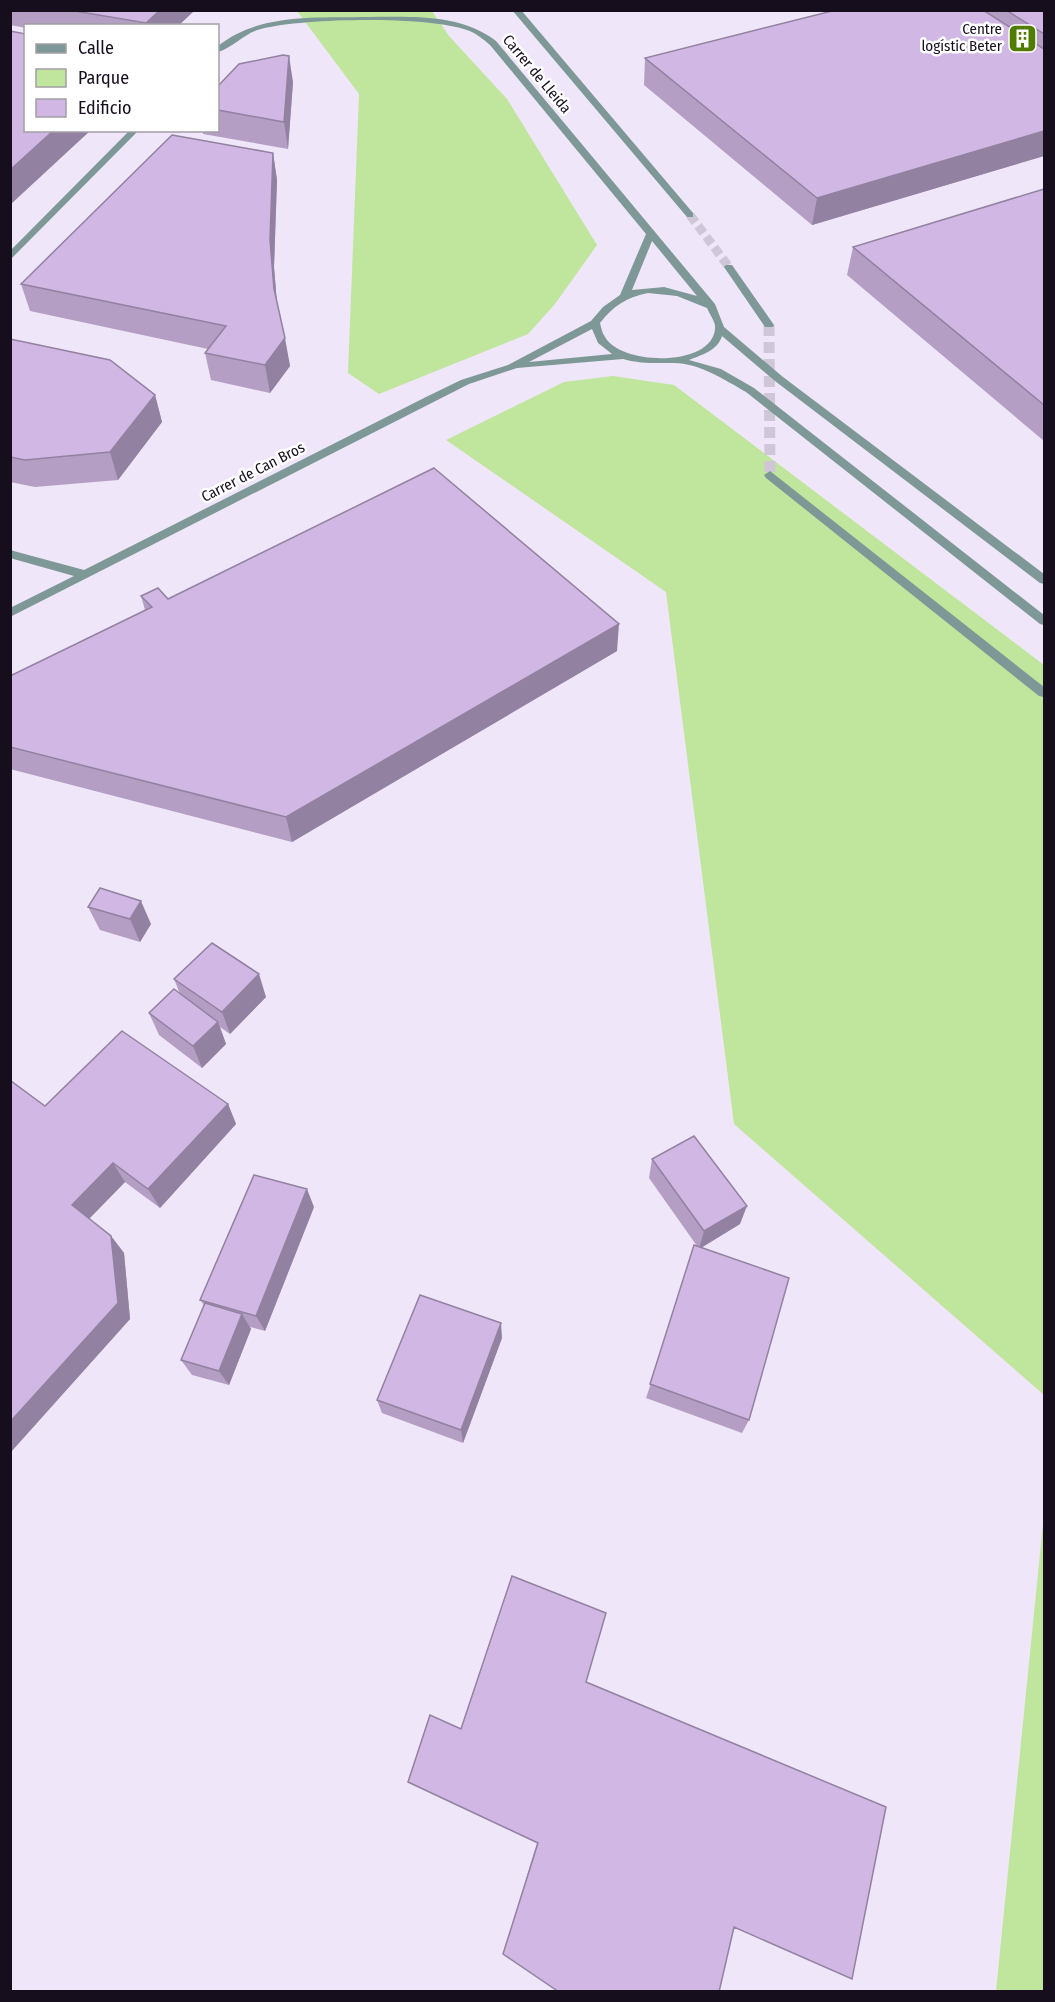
<svg xmlns="http://www.w3.org/2000/svg" width="1055" height="2002" font-family="'Fira Sans Condensed',sans-serif">
	<rect width="100%" height="100%" fill="#f0e6f9"/>
	<path fill="#c0e59c" d="M297,11h135l17,25 58,63 90,146 -42,59 -27,30 -149,60 -31,-21 11,-279z
		M613,376l61,9 370,280v730l-310,-271 -68,-532 -220,-152 118,-58z
		M1044,1514v477h-48z"/>
	<g fill="none" stroke-linecap="round" stroke-linejoin="round">
		<path stroke="#cfc6d8" stroke-width="9" stroke-dasharray="9 4.5" stroke-linecap="butt" d="M690,215l39,52"/>
		<path stroke="#cfc6d8" stroke-width="11" stroke-dasharray="11 6" stroke-linecap="butt" d="M769,325l1,150"/>
		<path fill="#7d9896" fill-rule="evenodd" d="M512,10h9l172,203v4h-6z
			M367,17c43,0 93,-4 129,24l219,263 9,23 59,50 261,197v10l-4,-1 -265,-202 -53,-45c-4,14 -20,19 -33,24l32,9 33,19 290,227v10l-4,-1 -294,-232c-21,-12 -47,-29 -72,-29 -19,0 -33,1 -51,-4l-106,9 -48,16 -459,233v-9l64,-32 -64,-18v-8l74,20 342,-173 35,-17 47,-15 83,-44 12,-14 17,-12 26,-61 -156,-189c-7,-6 -14,-12 -23,-15 -42,-14 -162,-12 -206,-1 -17,4 -28,19 -43,23v-6c41,-33 98,-28 149,-29zM652,241l45,55 -33,-9 -32,3zM648,293l29,3 30,12c2,5 7,12 8,17 3,42 -93,42 -110,12 -3,-4 -4,-10 -5,-14 13,-17 27,-26 48,-30zM592,329l6,14 14,11 -83,8z
			M130,130h9l-129,130v-9z
			M726,265h6l42,60 -1,2h-8l-41,-60z
			M770,471l274,216v10l-5,-1 -273,-218 -2,-3z"/>
	</g>
	<path fill="#b49ec4" d="M10,10h185l-17,16h-152v2l-16,-3z
		M836,10h208v146l-232,69 -168,-140 1,-27z
		M293,82l-5,67 -85,-15v-4h15v-44z
		M273,153l4,27 -3,87 3,37 13,62 -20,27 -59,-13 -6,-27 3,-4 -178,-38 -9,-27z
		M1044,189v252l-197,-166 6,-28z
		M10,339l145,56 7,27 -44,58 -83,7 -25,-5z
		M141,596l27,3 449,52 -325,191 -282,-73v-93l135,-66z
		M88,907l63,17 -11,18 -40,-12z
		M174,979l92,18 -36,37 -10,-7 6,17 -24,24 -43,-33 -10,-22 31,-19z
		M10,1082l35,24 183,-2 8,20 -76,84 -35,-26 -36,37 22,17 13,17 6,66 -120,134z
		M652,1159l88,65 -39,24 48,172 -7,13 -96,-35 51,-152 -48,-68z
		M314,1207l-49,124 -15,-4 1,2 -22,56 -37,-10 -11,-15 23,-55 -4,-5z
		M502,1338l-39,105 -81,-30 -5,-13z
		M586,1682l148,245 -231,27 34,-111 -76,-114z"/>
	<path fill="#9281a0" d="M160,10h35l-17,16h-32v-3z
		M289,56l4,26 -5,67 -4,-27z
		M54,130h37l-81,75v-35z
		M1044,131v25l-232,69 5,-27z
		M273,153l4,27 -3,87 4,49 -4,-27 -4,-49z
		M285,338l5,28 -20,27 -5,-28z
		M155,395l7,27 -44,58 -8,-28z
		M619,624l-2,27 -325,191 -6,-25z
		M141,901l10,23 -11,18 -10,-23z
		M259,974l7,23 -36,37 -8,-22z
		M218,1022l8,22 -24,24 -9,-22z
		M228,1104l8,20 -76,84 -12,-19z
		M113,1163l12,19 -40,41 -13,-18z
		M307,1189l7,18 -49,124 -9,-15z
		M747,1206l-7,18 -41,25 5,-18z
		M111,1236l13,17 6,66 -120,134v-31z
		M242,1314l9,15 -22,56 -10,-14z
		M501,1323l1,15 -39,105 -2,-13z"/>
	<path fill="#d1b8e4" stroke="#9281a0" stroke-width="1.5" d="M69,10h91l-14,13z
		M836,10h147l61,39v82l-227,67 -172,-140z
		M1006,10h38v24z
		M10,31l16,3v96h28l-44,40z
		M283,55l6,1 -5,66 -66,-12v-24l21,-22z
		M172,135l101,18 -3,87 4,49 11,49 -20,27 -60,-12 21,-27 -205,-42z
		M1044,189v216l-191,-158z
		M10,339l100,21 45,35 -45,57 -85,8 -15,-3z
		M434,468l185,156 -333,193 -276,-70v-71l142,-69 -11,-11 17,-8 10,11z
		M100,888l41,13 -11,18 -42,-12z
		M212,943l47,31 -37,38 -48,-33z
		M174,989l44,33 -25,24 -44,-33z
		M122,1031l106,73 -80,85 -35,-26 -41,42 39,31 7,67 -108,119v-340l1,-1 34,25z
		M694,1136l53,70 -43,25 -52,-72z
		M254,1175l53,14 -51,127 -56,-16z
		M694,1245l95,33 -40,142 -99,-36z
		M420,1295l81,28 -40,107 -84,-30z
		M205,1303l37,11 -23,57 -38,-11z
		M512,1576l94,37 -20,69 300,125 -34,172 -118,-52 -15,65h-160l-56,-38 35,-111 -130,-61 22,-67 31,14z"/>
	<defs>
		<symbol id="building-square" viewBox="-11 -11 22 22"><rect x="-9" y="-9" width="18" height="18" rx="4" fill="#507c00" stroke="#fff"/><path d="M-4-6H4V6H1V3H-1V6H-4ZM-2.5-4.3h1.7v1.8h-1.7ZM.8-4.3h1.7v1.8H.8ZM-2.5-1h1.7V.8h-1.7ZM.8-1h1.7V.8H.8Z" fill="#fff"/></symbol>
	</defs>
	<g fill-rule="evenodd">
		<use href="#building-square" x="1006" y="22" width="33" height="33"/>
	</g>
	<g text-anchor="middle" stroke-width="5" stroke-linejoin="round" paint-order="stroke">
		<g font-size="15" fill="#170e1d" stroke="#fff" text-anchor="end">
			<text x="1002" y="34">Centre<tspan x="1002" dy="17">logístic Beter</tspan></text>
		</g>
		<g font-size="15" fill="#170e1d" stroke="#fff">
			<text transform="translate(537 74) rotate(50)" y="5">Carrer de Lleida</text>
			<text transform="translate(253 472) rotate(-27)" y="5">Carrer de Can Bros</text>
		</g>
	</g>
	<rect width="1055" height="2002" fill="none" stroke="#170e1d" stroke-width="24"/>
	<rect x="24" y="24" width="195" height="108" fill="#ffffff" stroke="#a29fa5" stroke-width="1.5"/>
	<rect x="36" y="44" width="30" height="9" fill="#7d9896" stroke="#a29fa5" stroke-width="1.5"/>
	<text x="78" y="54" font-size="18" fill="#170e1d">Calle</text>
	<rect x="36" y="69" width="30" height="18" fill="#c0e59c" stroke="#a29fa5" stroke-width="1.5"/>
	<text x="78" y="84" font-size="18" fill="#170e1d">Parque</text>
	<rect x="36" y="99" width="30" height="18" fill="#d1b8e4" stroke="#a29fa5" stroke-width="1.5"/>
	<text x="78" y="114" font-size="18" fill="#170e1d">Edificio</text>
</svg>
